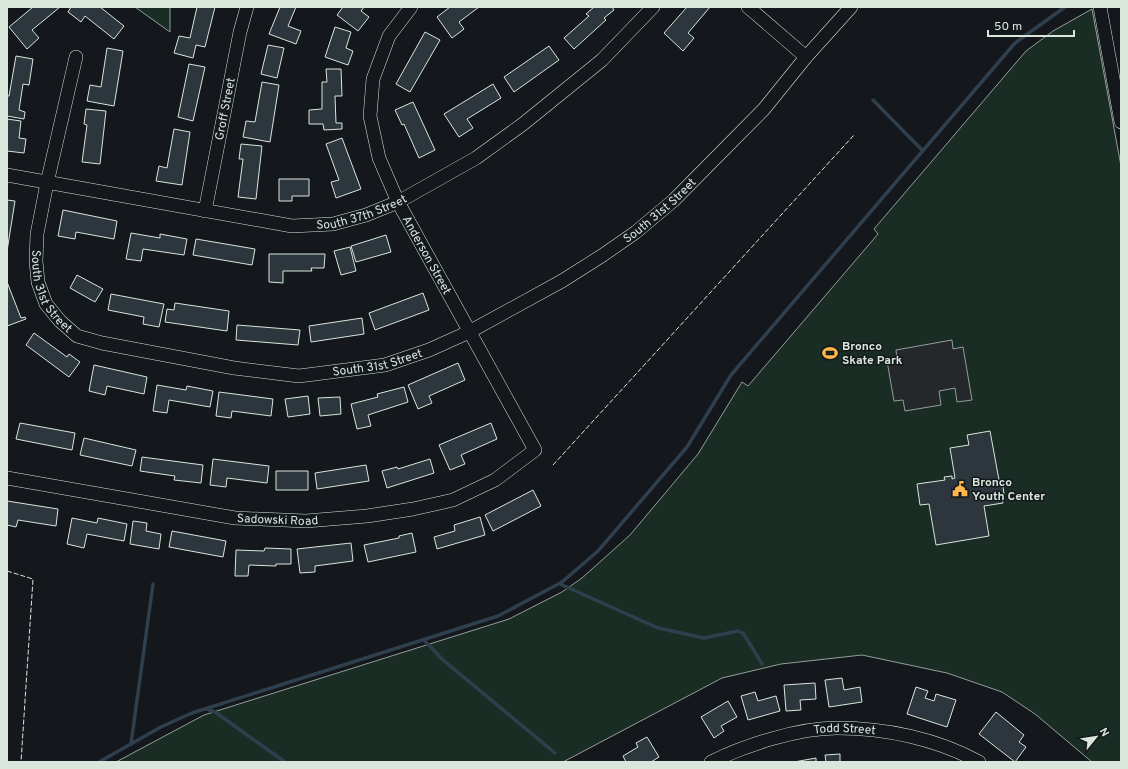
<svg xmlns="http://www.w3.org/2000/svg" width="1128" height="769" font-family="Overpass,sans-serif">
	<rect width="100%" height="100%" fill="#14181c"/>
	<path fill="#1a2d24" stroke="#939e99" d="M135,7h35v25z
		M1092,9l29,157v596h-29l-57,-48 -33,-22 -55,-19 -85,-18 -81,9 -59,14 -159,84h-447l88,-47 305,-96 53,-27 20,-14 48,-43 68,-81 44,-72 6,4 130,-152 -4,-5 152,-178 27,-20z"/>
	<path fill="#24282b" stroke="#939e99" d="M952,340l1,9 10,-2 9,53 -15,2 -2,-14 -16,3 2,14 -36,6 -2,-11 -9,1 -7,-40 10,-2 -1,-9z"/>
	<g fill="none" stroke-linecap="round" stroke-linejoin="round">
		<path stroke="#2f3f4d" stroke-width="3.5" d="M873,100l50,51
			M560,584l98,44 46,10 34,-7 5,2 4,6 15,25
			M424,640l19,20 112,93
			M207,709l8,3 70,50
			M131,744l22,-160
			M99,762l62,-35 31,-14 306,-97 64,-34 36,-31 89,-104 44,-72 284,-332 50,-36"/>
	</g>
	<path fill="#2c363c" stroke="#d8e6dc" d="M33,7h27l-28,23 7,8 -12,11 -18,-22z
		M71,7h29l24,19 -10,13 -29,-23 -4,6 -13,-10z
		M197,7h18l-10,40 -9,-2 -3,13 -19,-5 5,-17 11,2z
		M280,7h16l-8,19 13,5 -5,13 -27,-10z
		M343,7h21l-3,4 8,6 -11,14 -21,-16z
		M450,7h29l-20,15 5,7 -12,9 -15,-21z
		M594,7h18l2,3 -10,8 2,2 -32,29 -10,-11 25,-22 -3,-2z
		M687,7h23l-22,26 6,5 -11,13 -19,-18z
		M335,27l16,5 -5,16 7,3 -5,14 -23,-8z
		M425,32l15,8 -30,52 -14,-8z
		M268,45l16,3 -7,30 -16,-4z
		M549,46l10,14 -45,32 -10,-15z
		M107,48l16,3 -9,55 -27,-5 3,-16 11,2z
		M16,56l17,3 -4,26 -6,-1 -4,26 6,2 -1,7 -17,-3v-20h2z
		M189,64l16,3 -12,54 -15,-4z
		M326,69h15l1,27h-7l1,27h6v6l-18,1 -1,-6h-14v-14l13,-1v-27h5z
		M262,82l17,3 -9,57 -27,-5 3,-16 9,1z
		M493,84l8,14 -34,21 6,9 -14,9 -15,-23z
		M413,102l22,48 -16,8 -15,-34 -2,1 -7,-15z
		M86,109l20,2 -6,53 -18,-2 5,-37 -3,-1z
		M7,119l14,2 -2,17 7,1 -2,14 -17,-2z
		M174,129l16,3 -8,53 -26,-4 3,-15 8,2z
		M342,138l19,51 -25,9 -5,-16 8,-2 -13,-36z
		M241,144l21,2 -6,53 -18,-2 5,-38h-4z
		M279,179h30v17h-17v5h-13z
		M7,200l8,1 -8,50z
		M63,210l54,11 -3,18 -38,-7 -1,7 -17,-3z
		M131,233l29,5v-4l27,5 -3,16 -41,-6 -2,12 -15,-2z
		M386,235l5,17 -35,10 -5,-16z
		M196,239l59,10 -3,16 -59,-10z
		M350,247l6,24 -15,4 -7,-24z
		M269,254h56l-1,14h-13l1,3h-29v12l-14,-1z
		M77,275l26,14 -8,13 -25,-14z
		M7,282l14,36 4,-1 1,2 -19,7z
		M423,293l6,17 -54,20 -6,-17z
		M111,294l53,10 -5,23 -16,-3 1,-7 -36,-7z
		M175,303l54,8 -2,20 -62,-9 2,-13 7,1z
		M362,318l2,16 -53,8 -2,-16z
		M237,325l63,5 -2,15 -62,-5z
		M34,333l33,24 2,-3 11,8 -11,15 -43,-32z
		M458,363l7,17 -36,16 3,7 -14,6 -10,-24z
		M94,365l53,12 -3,17 -37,-8 -2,9 -16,-4z
		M157,385l29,5 1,-4 26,5 -3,16 -41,-7 -2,13 -14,-2z
		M404,387l4,15 -40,13 3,11 -14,3 -6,-25 27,-7 -1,-3z
		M219,392l54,7 -2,17 -39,-5 -1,7 -15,-2z
		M308,396l2,18 -22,3 -3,-18z
		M340,397l1,17 -21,2 -2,-18z
		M20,423l55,10 -3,17 -56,-11z
		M491,423l6,16 -36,16 4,9 -15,6 -11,-25z
		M990,431l9,49h3l2,14 -3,1 2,8 -19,3 5,30 -53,9 -7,-41 -9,1 -3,-21 28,-4 -1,-3 8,-1v3l3,-1 -5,-30 19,-3 -2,-10z
		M84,438l52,12 -4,16 -52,-11z
		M142,457l61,8 -2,18 -27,-3 1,-4 -35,-5z
		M213,459l56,7 -2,17 -40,-5 -1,9 -16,-2z
		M430,459l4,14 -47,15 -5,-17 15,-4 1,2z
		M366,465l3,16 -52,8 -2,-16z
		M276,471h32v19h-32z
		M533,490l8,16 -48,25 -8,-16z
		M7,501l51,8 -2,17 -38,-6 -2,7 -9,-2z
		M480,517l5,18 -48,14 -3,-12 21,-6 -1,-6z
		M72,518l25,5 1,-5 29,6 -3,17 -37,-7 -3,14 -17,-4z
		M133,521l14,2 -1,8 15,3 -2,15 -29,-5z
		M172,531l54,10 -3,16 -54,-10z
		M412,533l4,19 -48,10 -4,-17 35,-7v-2z
		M351,543l2,18 -38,5v6l-15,1 -3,-24z
		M265,548l26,1v15h-15v2l-27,-1 -1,11h-13l1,-26 28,1z
		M842,678l2,12 16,-3 2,15 -33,5 -4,-27z
		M815,683l1,16 -16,1 1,10 -15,1 -2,-26z
		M916,687l12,4 -3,7 9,3 2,-7 20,6 -9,27 -40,-13z
		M755,692l3,9 18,-5 4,15 -32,9 -7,-24z
		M728,701l9,16 -16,9 3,5 -10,7 -13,-21z
		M996,712l28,23 -5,7 7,5 -11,15 -36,-28z
		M647,737l12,20 -8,5h-25l-3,-6 15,-9 -2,-4z
		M840,754v8h-14l-1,-7z
		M816,758v4h-22z"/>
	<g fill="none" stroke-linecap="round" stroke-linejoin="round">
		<defs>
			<g id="minor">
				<path d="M748,7l58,50"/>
				<path d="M1100,7l21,115"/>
				<path id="s1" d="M76,57l-29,126 -10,51 -1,27 2,21 8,22 14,17 17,15 25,7 132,25 65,8 86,-11 44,-15 40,-18 93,-51 41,-26 33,-23 38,-32 90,-91 42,-52 45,-50"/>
				<path id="s2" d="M7,175l285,51 41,-2 33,-9 32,-13 78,-44 47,-34 79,-64 51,-53"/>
				<path id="s3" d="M205,211l35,-179 7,-25"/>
				<path id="s4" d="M7,478l228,40 71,3 61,-5 46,-7 40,-9 42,-20 40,-30 -137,-248 -19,-44 -9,-42 3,-37 16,-43 22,-29"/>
				<path id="s5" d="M711,762c35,-17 87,-34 126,-34 49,0 100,11 142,34"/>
			</g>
		</defs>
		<use href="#minor" stroke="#d8e6dc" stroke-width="14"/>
		<use href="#minor" stroke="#14181c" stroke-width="13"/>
		<path stroke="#d8e6dc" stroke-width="1" stroke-dasharray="5 2" stroke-linecap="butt" d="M553,465l301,-330
			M7,571l26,8 -12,183"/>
	</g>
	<defs>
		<symbol id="stadium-bare" viewBox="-9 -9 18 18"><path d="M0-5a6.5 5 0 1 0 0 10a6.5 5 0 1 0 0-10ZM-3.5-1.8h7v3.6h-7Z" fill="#ffb74d" stroke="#14181c" stroke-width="2.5" paint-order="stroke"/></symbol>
		<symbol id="civic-bare" viewBox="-9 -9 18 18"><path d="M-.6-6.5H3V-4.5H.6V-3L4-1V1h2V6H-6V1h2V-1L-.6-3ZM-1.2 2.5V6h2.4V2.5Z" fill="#ffb74d" stroke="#14181c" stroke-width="2.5" paint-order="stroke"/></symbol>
	</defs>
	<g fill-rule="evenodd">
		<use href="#stadium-bare" x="819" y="342" width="22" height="22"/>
		<use href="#civic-bare" x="949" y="478" width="22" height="22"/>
	</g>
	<g text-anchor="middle" stroke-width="3" stroke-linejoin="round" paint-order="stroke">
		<g font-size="12" fill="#d8e6dc" stroke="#14181c">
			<text dy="4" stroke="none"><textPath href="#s3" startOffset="104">Groff Street</textPath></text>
			<text dy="4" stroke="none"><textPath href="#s2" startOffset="361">South 37th Street</textPath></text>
			<text dy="4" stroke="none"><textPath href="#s1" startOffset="927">South 31st Street</textPath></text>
			<text transform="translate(427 255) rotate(61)" y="4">Anderson Street</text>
			<text dy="4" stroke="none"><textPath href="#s1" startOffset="243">South 31st Street</textPath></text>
			<text dy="4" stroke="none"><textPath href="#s1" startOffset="603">South 31st Street</textPath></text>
			<text dy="4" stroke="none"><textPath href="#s4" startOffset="274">Sadowski Road</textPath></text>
			<text dy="4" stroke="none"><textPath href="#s5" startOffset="139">Todd Street</textPath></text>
		</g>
		<g font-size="12" font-weight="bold" fill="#d8e6dc" stroke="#14181c" text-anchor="start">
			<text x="842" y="350">Bronco<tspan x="842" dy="14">Skate Park</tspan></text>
			<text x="972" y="486">Bronco<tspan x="972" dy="14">Youth Center</tspan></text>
		</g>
	</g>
	<rect width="1128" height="769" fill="none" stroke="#d8e6dc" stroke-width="16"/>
	<g transform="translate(1096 737) rotate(60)" stroke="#14181c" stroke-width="3" paint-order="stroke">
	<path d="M0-3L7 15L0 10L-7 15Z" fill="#d8e6dc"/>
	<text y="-6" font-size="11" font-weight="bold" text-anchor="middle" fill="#d8e6dc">N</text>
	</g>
	<path d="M988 30v6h86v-6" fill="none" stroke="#d8e6dc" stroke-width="2"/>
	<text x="994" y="30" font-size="12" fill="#d8e6dc" stroke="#14181c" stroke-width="3" paint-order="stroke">50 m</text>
</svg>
